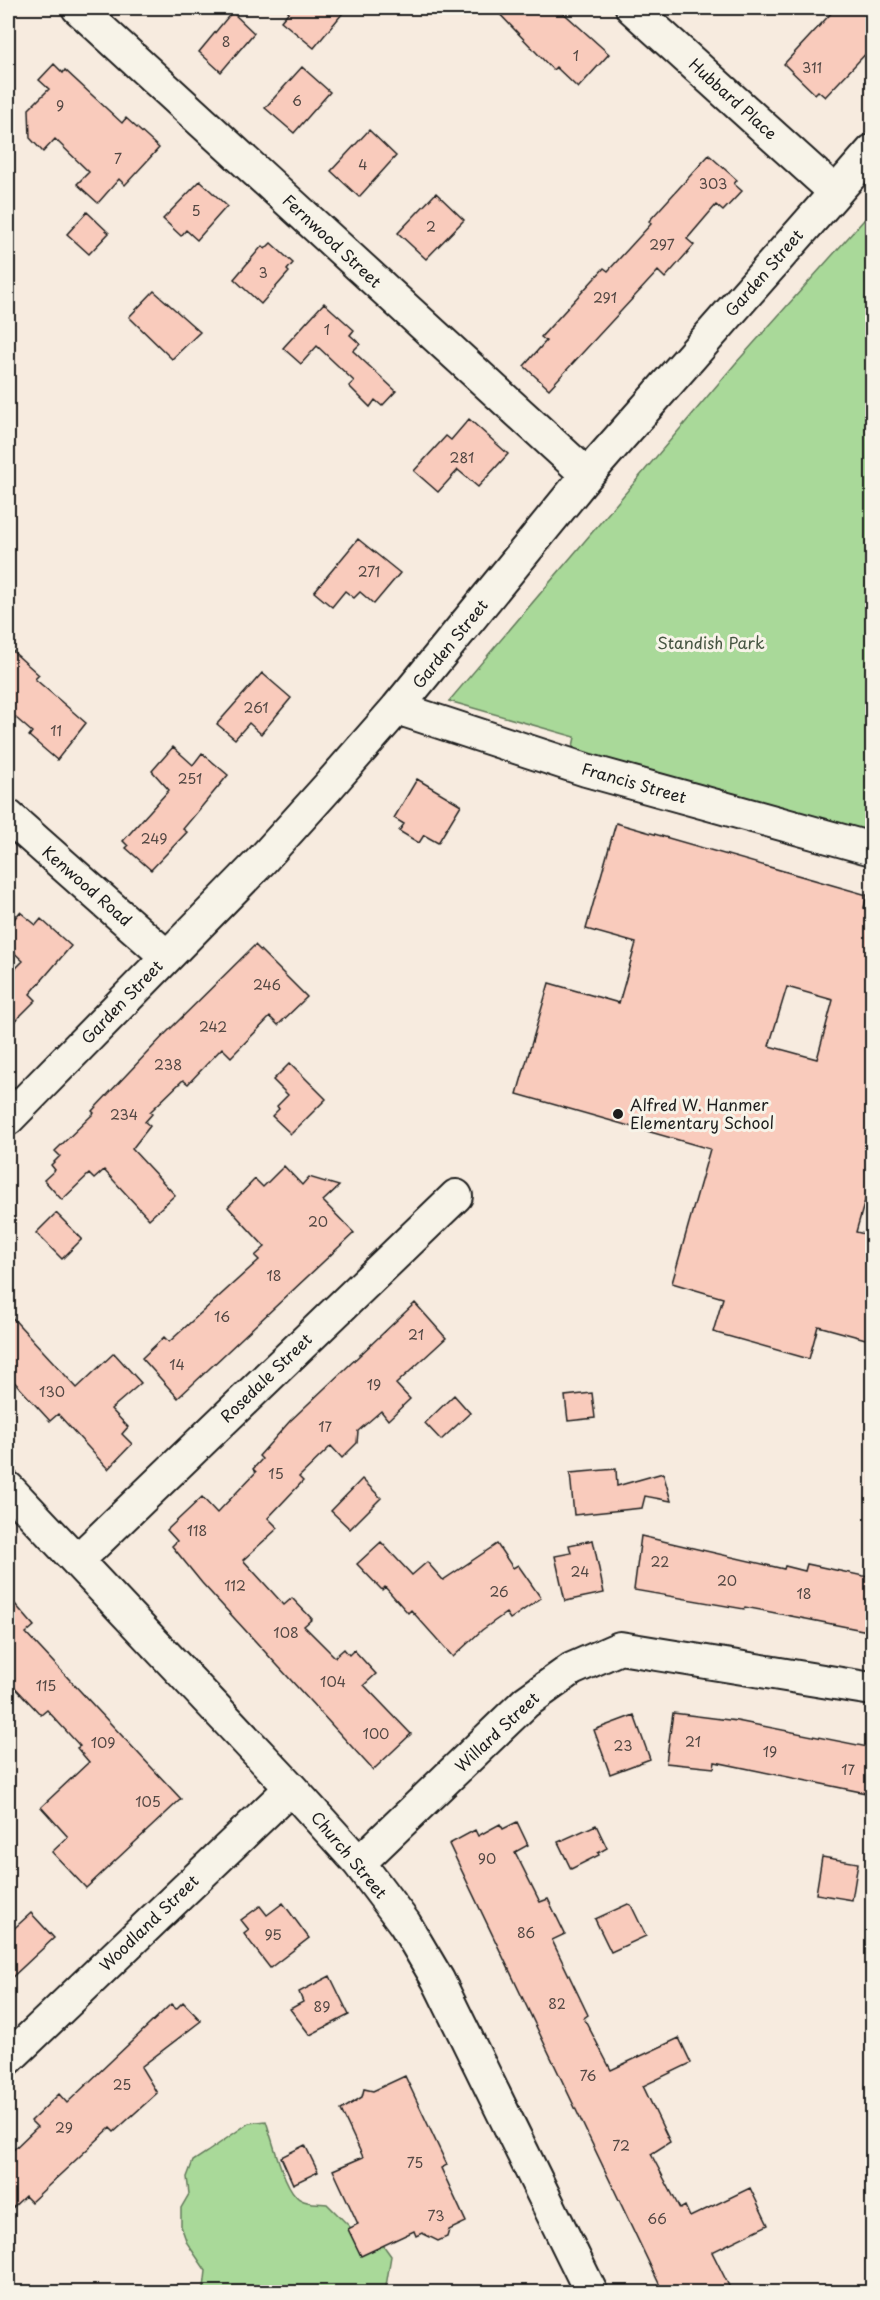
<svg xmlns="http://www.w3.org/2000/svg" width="880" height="2300" font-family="'Playpen Sans',sans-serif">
	<rect width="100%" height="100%" fill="#f7ebdf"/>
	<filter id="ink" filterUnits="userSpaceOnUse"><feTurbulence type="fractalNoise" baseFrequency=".0167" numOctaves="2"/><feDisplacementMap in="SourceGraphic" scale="12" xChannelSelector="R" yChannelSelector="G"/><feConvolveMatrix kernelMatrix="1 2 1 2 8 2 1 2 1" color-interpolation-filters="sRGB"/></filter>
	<g filter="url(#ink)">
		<path fill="#a9d999" stroke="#627a5a" stroke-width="1.5" d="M872,211v646l-304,-87 7,-33 -126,-36 286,-337z
			M266,2121c6,18 17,62 30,75 7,8 21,7 31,8l24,24 30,14 10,14 -6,36h-185l4,-4 2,-17 -19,-28 -6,-17v-18l8,-14 -2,-17 6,-16 14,-9 42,-29z"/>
		<path fill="#f9cbbc" stroke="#1c1c1c" stroke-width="1.5" fill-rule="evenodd" d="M292,8h55l-33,40 -33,-27z
			M494,8h64l51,46 -31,34 -22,-21 -3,3z
			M836,8h37v38l-48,51 -7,-6 -3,3 -31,-30z
			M232,12l22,21 -33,39 -22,-20z
			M54,64l9,9 2,-3 57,53 4,-5 33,30 -34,37 -6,-6 -21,24 -21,-19 12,-12 -34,-33 -12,13 -13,-14 -1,-29 20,-20 -10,-9z
			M302,67l28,25 -36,41 -29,-25z
			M369,130l27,26 -37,41 -28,-26z
			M709,155l28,25 -3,4 8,7 -19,20 -7,-6 -29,34 7,6 -29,33 -7,-7 -109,118 -25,-23 22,-25 -5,-4 63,-69 4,3 43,-47 -2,-3z
			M200,181l27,25 -30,34 -11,-10 -5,6 -18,-17z
			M436,193l28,27 -38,39 -28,-26z
			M87,212l22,21 -20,21 -22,-20z
			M271,243l22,20 -6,7 2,2 -28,32 -27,-25 28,-33 3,3z
			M154,291l46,41 -28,27 -43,-42z
			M324,303l30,27 -4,5 10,9 -7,7 43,40 -14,15 -7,-6 -5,7 -21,-21 5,-5 -37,-35 -16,18 -18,-16z
			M469,419l39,35 -30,33 -20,-17 -20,22 -24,-21 32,-35 5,4z
			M358,539l42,34 -26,31 -14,-12 -6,6 -9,-7 -13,16 -18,-15z
			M8,647l31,28 -4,4 51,44 -29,37 -28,-24 3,-4 -24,-21z
			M262,673l29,25 -30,36 -12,-11 -14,16 -18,-15z
			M173,747l20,18 9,-12 26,22 -45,54 4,3 -36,38 -25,-22 2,-2 -5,-5 46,-51 -17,-19z
			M417,779l44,26 -23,38 -14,-8 -5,8 -20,-12 5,-7 -10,-6z
			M616,823l251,72 -3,13 9,3v262l-17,59 17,4v105l-55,-15 -9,33 -96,-27 10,-34 -51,-15 38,-134 -193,-55 32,-111 70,20 17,-60 -50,-14zM787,987l46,13 -16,59 -48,-13z
			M20,912l16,13 5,-6 30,27 -41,48 6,6 -28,28v-57l2,3 13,-13 -15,-14v-21z
			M255,945l52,52 -29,28 -8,-8 -39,40 -9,-9 -34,36 -5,-4 -33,32 2,2 -7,8 5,4 -18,23 43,46 -26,24 -45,-49 -10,9 -5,-5 -27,26 -18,-20 11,-10 -4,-5 9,-9 -5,-5 39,-38 -2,-2 73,-77z
			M290,1063l36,36 -35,35 -19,-18 7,-7 -2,-3 11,-11 -15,-15z
			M284,1166l18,19 7,-8 30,9 -16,15 31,32 -176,165 -36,-40 22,-21 5,5 90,-82 -4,-4 10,-9 -37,-40 27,-28 8,8z
			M56,1213l26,26 -20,20 -26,-26z
			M415,1303l31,35 -50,46 14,15 -22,21 -7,-9 -23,20 -1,12 -15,15 -11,-12 -32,31 4,4 -35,37 10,10 -35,32 41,45 8,-7 20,21 -8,7 31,31 9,-8 5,6 5,-5 22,24 -12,11 47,49 -38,36 -171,-187 -30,-37 5,-5 -10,-11 35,-33 15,16 39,-41 -3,-3 9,-10 -3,-3 31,-35z
			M8,1313l69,75 37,-35 27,30 -30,26 17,18 -6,7 10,10 -24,25 -50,-55 -8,7 -42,-46z
			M592,1393l3,25 -27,3 -3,-25z
			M454,1395l16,18 -29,27 -16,-17z
			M616,1469l1,17 46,-13 8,28 -26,-5 -3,12 -68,7 -4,-42z
			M362,1479l19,19 -31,31 -19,-18z
			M641,1536l143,33 1,-3 20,5 2,-7 66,14v54l-128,-25 -1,2 -110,-19z
			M593,1540l11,53 -39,8 -10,-45 16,-3 -2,-8z
			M381,1542l31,33 15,-13 16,18 54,-36 16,24 5,-3 23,33 -31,21 -4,-6 -24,17 -29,27 -42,-47 -3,3 -23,-26 -3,3 -25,-26z
			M8,1596l26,30 -8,7 155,166 -95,89 -34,-36 16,-15 -27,-30 48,-45 -12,-14 3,-2 -33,-36 -6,5 -33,-35z
			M673,1713l64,8 136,27 -7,45 -151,-31 -1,6 -48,-5z
			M634,1715l16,44 -40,15 -16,-44z
			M517,1822l11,23 -13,7 25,50 8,-3 17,35 -13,6 36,75 -4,3 27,52 68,-32 12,25 -48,23 27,56 -19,12 29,55 5,-3 5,11 60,-29 18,37 -56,27 20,40h-69l-214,-448 26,-14 3,6 22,-12 3,5z
			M596,1825l11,23 -9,5 1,2 -28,14 -13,-27z
			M822,1857l36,6 -6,37 -36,-6z
			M283,1903l26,35 -39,30 -26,-34 5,-4 -8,-10 19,-14 7,9z
			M628,1904l3,1 15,31 -35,16 -16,-33z
			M31,1913l23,25 -46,43v-47z
			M330,1976l19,39 -39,20 -20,-26 13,-7 -4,-10z
			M183,2002l18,19 -60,46 16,26 -43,39 -4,-4 -79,74 -6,-6 -17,16v-57l29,-28 -6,-6 28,-27 8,9 104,-99 5,5z
			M405,2076l42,89 -6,3 25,54 -17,8 -2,7 -9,4 -16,-8 -6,3 -2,-5 -53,25 -13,-27 10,-5 -25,-54 30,-13 -22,-47 21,-13 2,-8 9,2z
			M305,2145l13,27 -25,12 -12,-27z"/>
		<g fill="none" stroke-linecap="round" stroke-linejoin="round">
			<defs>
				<path id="minor" d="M78,8l509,467
					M632,8l203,184
					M397,708l189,62 286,79
					M8,816l158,140
					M8,1119l254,-259 65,-72 70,-80 190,-233 285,-324
					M8,1488l283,300 68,75 46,61 33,56 153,312
					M77,1561l379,-365
					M359,1863l167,-161 46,-33 48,-21 252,41
					M8,2059l283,-271"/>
			</defs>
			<use href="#minor" stroke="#1c1c1c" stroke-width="36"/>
			<use href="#minor" stroke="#f7f3e8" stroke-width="32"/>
		</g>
	</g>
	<circle fill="#1c1c1c" stroke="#f7f3e8" stroke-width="2" cx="618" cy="1114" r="6"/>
	<g text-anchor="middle" stroke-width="6" stroke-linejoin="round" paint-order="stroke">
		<g font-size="14" fill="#534844">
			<text x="226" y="47">8</text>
			<text x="576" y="61">1</text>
			<text x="812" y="73">311</text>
			<text x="297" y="106">6</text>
			<text x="60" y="111">9</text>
			<text x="118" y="164">7</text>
			<text x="363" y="170">4</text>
			<text x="713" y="189">303</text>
			<text x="196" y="216">5</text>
			<text x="431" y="232">2</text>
			<text x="662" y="250">297</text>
			<text x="263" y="278">3</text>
			<text x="605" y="303">291</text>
			<text x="327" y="335">1</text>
			<text x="462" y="463">281</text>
			<text x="369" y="577">271</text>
			<text x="256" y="713">261</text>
			<text x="56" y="736">11</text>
			<text x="190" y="784">251</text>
			<text x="154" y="844">249</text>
			<text x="267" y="990">246</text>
			<text x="213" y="1032">242</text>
			<text x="168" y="1070">238</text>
			<text x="124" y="1120">234</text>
			<text x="318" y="1227">20</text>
			<text x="274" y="1281">18</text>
			<text x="222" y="1322">16</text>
			<text x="416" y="1340">21</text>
			<text x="177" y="1370">14</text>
			<text x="374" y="1390">19</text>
			<text x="52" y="1397">130</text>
			<text x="325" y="1432">17</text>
			<text x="276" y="1479">15</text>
			<text x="197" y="1536">118</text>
			<text x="660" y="1567">22</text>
			<text x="580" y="1577">24</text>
			<text x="727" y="1586">20</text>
			<text x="235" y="1591">112</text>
			<text x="499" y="1597">26</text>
			<text x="804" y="1599">18</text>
			<text x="286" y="1638">108</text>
			<text x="333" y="1687">104</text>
			<text x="46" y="1691">115</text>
			<text x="376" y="1739">100</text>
			<text x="693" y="1747">21</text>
			<text x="103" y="1748">109</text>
			<text x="623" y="1751">23</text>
			<text x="770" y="1757">19</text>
			<text x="848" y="1775">17</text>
			<text x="148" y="1807">105</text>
			<text x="487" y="1864">90</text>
			<text x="526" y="1938">86</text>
			<text x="273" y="1940">95</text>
			<text x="557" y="2009">82</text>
			<text x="322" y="2012">89</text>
			<text x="588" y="2081">76</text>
			<text x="122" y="2090">25</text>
			<text x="64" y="2133">29</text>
			<text x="621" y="2151">72</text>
			<text x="415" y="2168">75</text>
			<text x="436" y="2221">73</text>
			<text x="657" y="2224">66</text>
		</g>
		<g font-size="16" fill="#1c1c1c" stroke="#f7f3e8">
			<text transform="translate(733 99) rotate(42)" y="6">Hubbard Place</text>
			<text transform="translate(332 241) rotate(43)" y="6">Fernwood Street</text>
			<text transform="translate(764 273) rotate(-49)" y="6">Garden Street</text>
			<text transform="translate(450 644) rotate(-51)" y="6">Garden Street</text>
			<text transform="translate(634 783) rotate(16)" y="6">Francis Street</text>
			<text transform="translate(87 886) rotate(41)" y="6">Kenwood Road</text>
			<text transform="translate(122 1002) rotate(-46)" y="6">Garden Street</text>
			<text transform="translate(266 1378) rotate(-44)" y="6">Rosedale Street</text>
			<text transform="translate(497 1732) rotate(-43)" y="6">Willard Street</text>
			<text transform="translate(349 1855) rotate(50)" y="6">Church Street</text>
			<text transform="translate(149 1923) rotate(-44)" y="6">Woodland Street</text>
		</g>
		<g font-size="16" fill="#465542" stroke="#f7f3e8">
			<text x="711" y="649">Standish Park</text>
		</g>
		<g font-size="16" fill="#1c1c1c" stroke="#f7f3e8" text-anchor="start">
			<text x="630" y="1111">Alfred W. Hanmer<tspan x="630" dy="18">Elementary School</tspan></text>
		</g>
	</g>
	<rect width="880" height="2300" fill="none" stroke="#f7f3e8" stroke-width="30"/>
	<rect x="15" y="15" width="850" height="2270" fill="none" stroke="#1c1c1c" stroke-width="2" filter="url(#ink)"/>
</svg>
